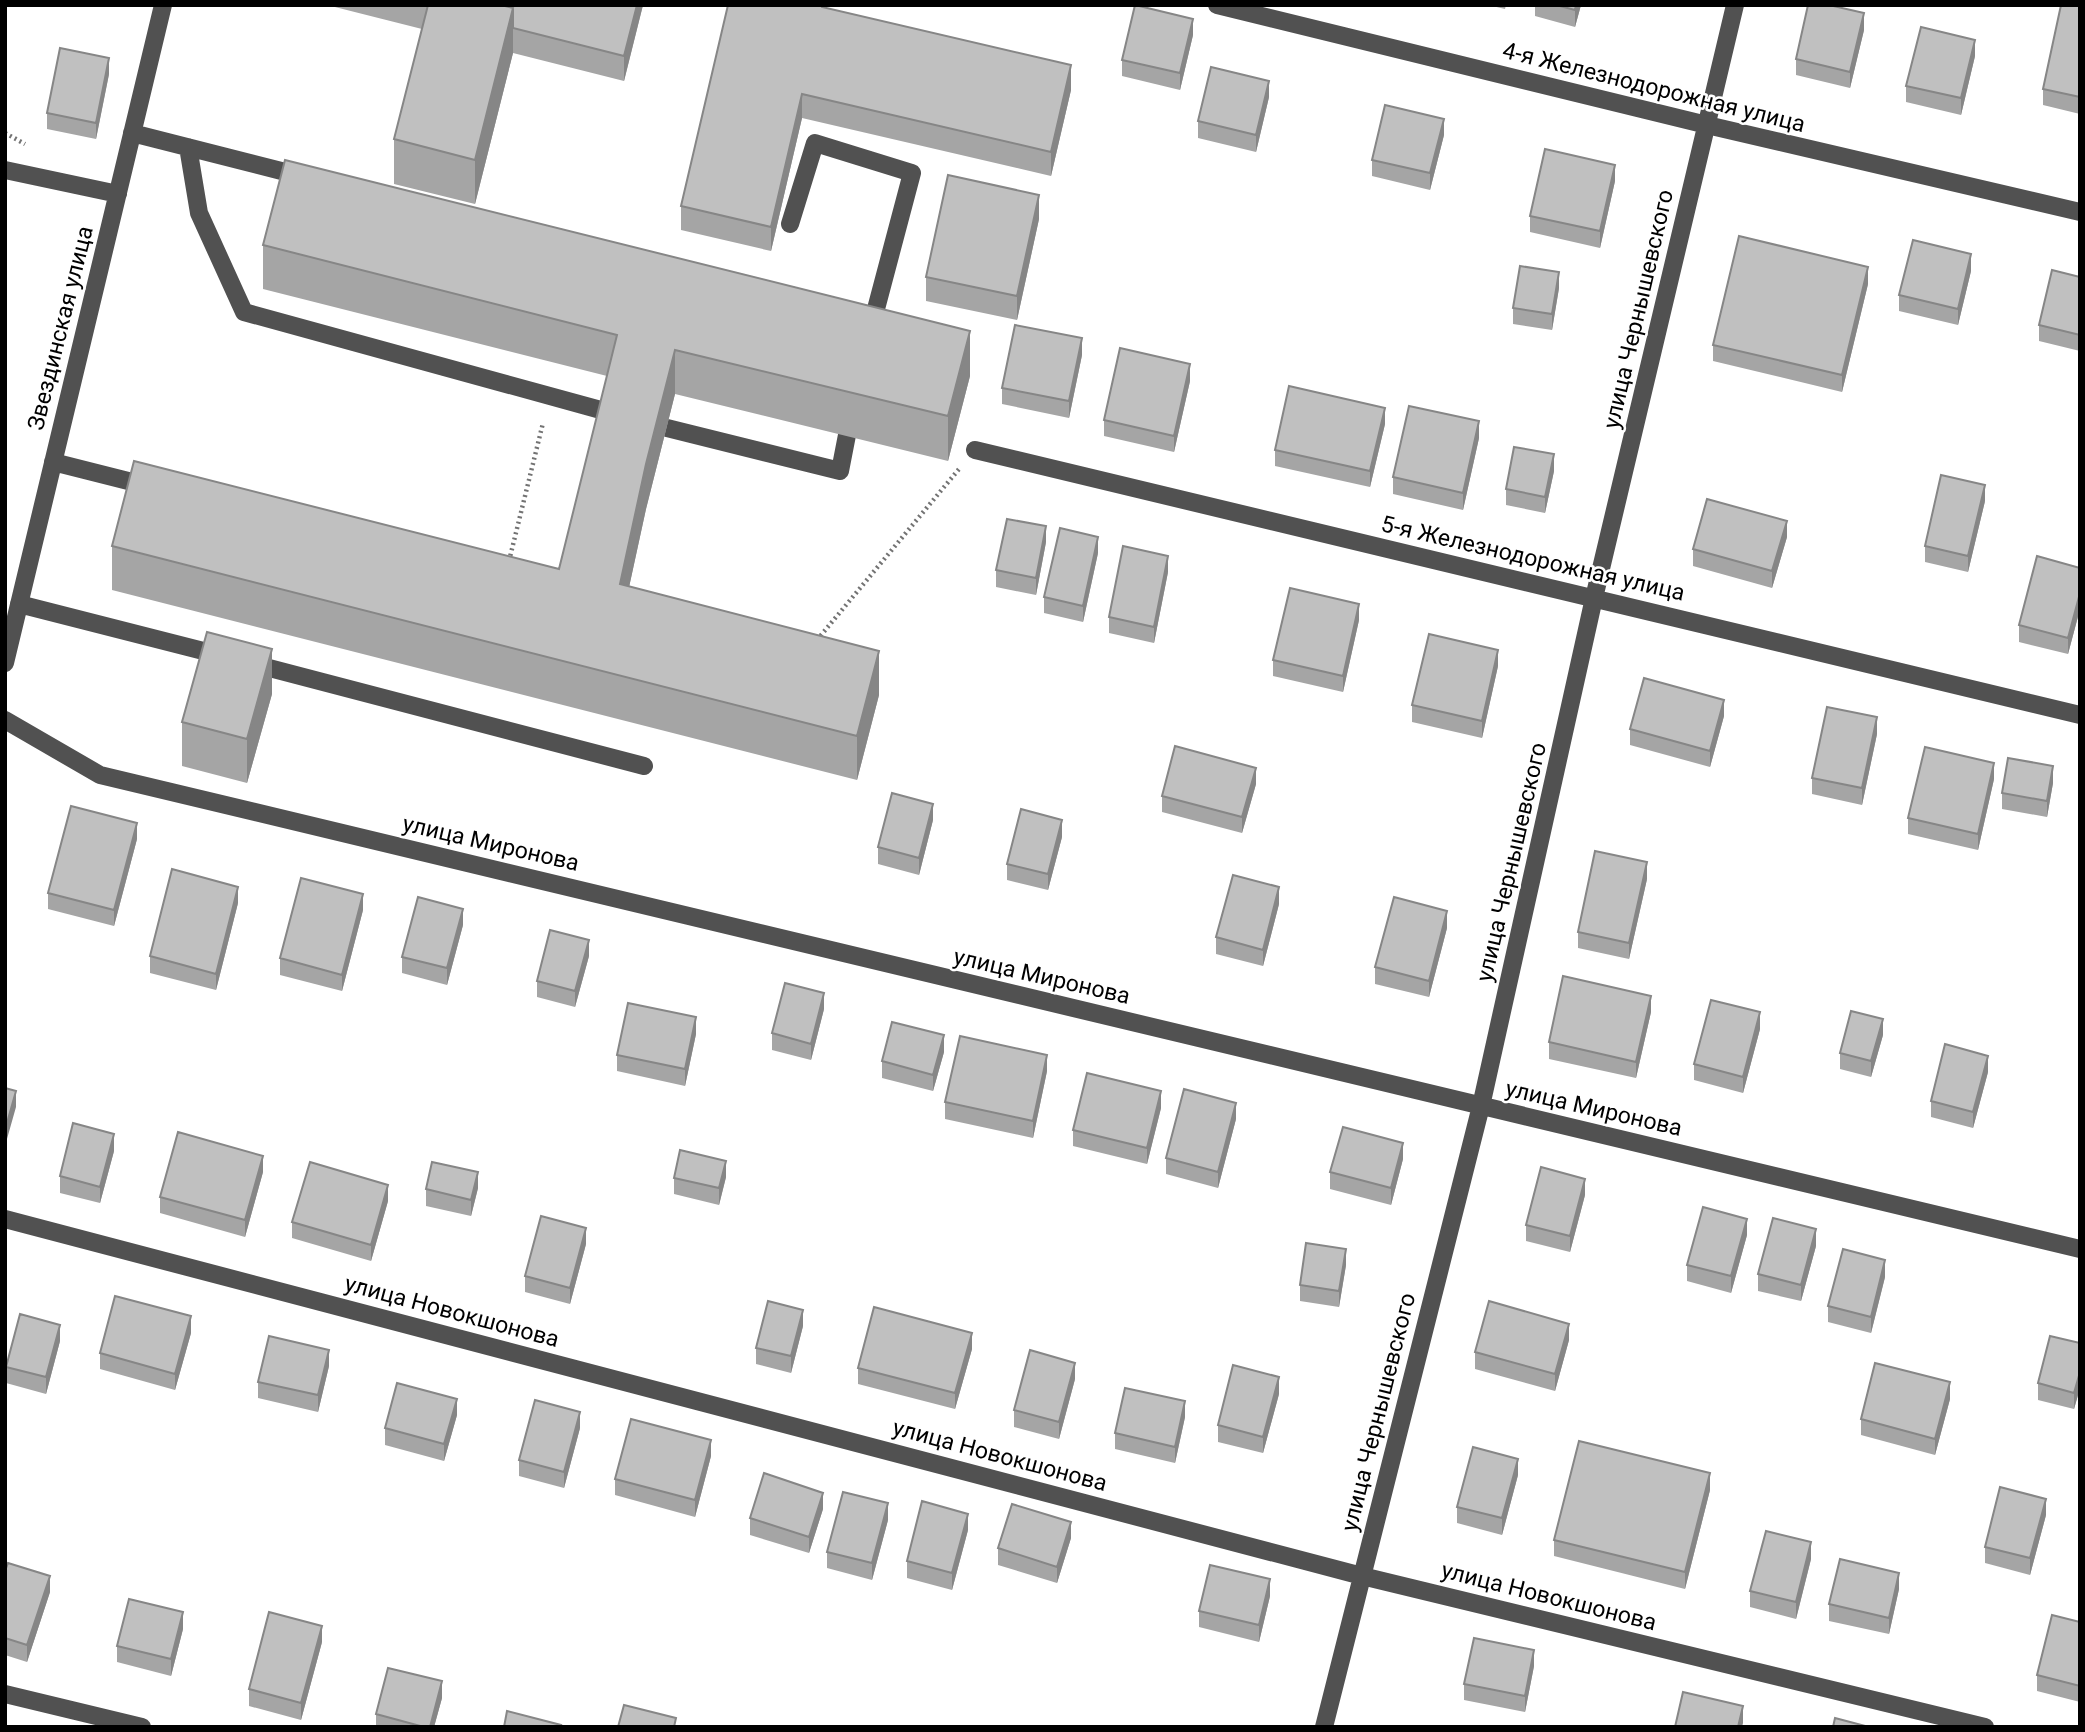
<svg xmlns="http://www.w3.org/2000/svg" width="2085" height="1732" font-family="Roboto,sans-serif">
	<rect width="100%" height="100%" fill="#fff"/>
	<g fill="none" stroke-linecap="round" stroke-linejoin="round">
		<path stroke="#737373" stroke-width="4.5" stroke-dasharray="2 3.5" stroke-linecap="butt" d="M5,133l20,11
			M509,561l34,-138
			M817,640l142,-171"/>
		<path stroke="#515151" stroke-width="18" d="M1217,5l490,120 373,87
			M132,133l173,44
			M188,147l11,66 45,99 364,100
			M5,170l113,24
			M790,224l25,-81 97,30 -40,151
			M667,428l173,43 7,-36
			M975,450l1105,265
			M53,462l99,25
			M19,604l204,52
			M5,663l158,-658
			M250,663l394,103
			M5,720l95,55 1980,474
			M5,1219l1357,357 623,151
			M5,1694l137,33
			M1324,1727l157,-621 113,-508 141,-593"/>
	</g>
	<path fill="#a5a5a5" d="M327,5h316l-19,76 -111,-28 -38,151 -81,-20v-45l28,-110z
		M728,5h100l-1,3 244,82 -20,86 -249,-58 -31,133 -90,-21v-24z
		M1488,5h18l-1,4z
		M1535,5h46l-6,22 -40,-11z
		M2080,5v109l-37,-9v-16z
		M1864,30l-14,58 -54,-13v-16z
		M1193,35l-13,55 -58,-14v-16z
		M1975,56l-14,59 -55,-13v-16z
		M109,74l-13,65 -49,-10v-16z
		M1269,97l-13,55 -58,-14v-17z
		M1444,135l-14,55 -58,-14v-16z
		M1615,181l-15,67 -70,-16v-16z
		M1039,219l-22,101 -91,-19v-24z
		M263,245l707,131 -22,85 -273,-67 -29,115 -17,78 250,108 -22,85 -745,-190v-44l447,23 48,-193 -344,-87z
		M1971,271l-13,54 -59,-14v-16z
		M2080,277v74l-41,-10v-16z
		M1868,284l-26,108 -129,-31v-16z
		M1559,288l-7,42 -39,-6v-16z
		M1082,355l-13,63 -67,-14v-16z
		M1190,381l-16,71 -70,-16v-16z
		M1385,424l-15,63 -95,-21v-16z
		M1479,438l-16,72 -70,-16v-17z
		M1554,471l-9,42 -39,-8v-16z
		M1985,501l-17,71 -43,-10v-16z
		M1787,537l-15,51 -79,-22v-17z
		M1046,542l-10,53 -40,-8v-17z
		M1098,553l-15,69 -39,-9v-16z
		M2080,568v41l-12,45 -49,-12v-17z
		M1168,572l-14,71 -45,-10v-16z
		M1359,620l-16,72 -70,-16v-16z
		M1498,666l-16,72 -70,-16v-17z
		M272,694l-25,89 -65,-17v-44z
		M1724,716l-14,51 -80,-22v-16z
		M1877,734l-15,71 -50,-11v-16z
		M1994,779l-16,71 -70,-16v-16z
		M2053,783l-6,34 -45,-8v-16z
		M1256,784l-14,49 -80,-21v-16z
		M933,820l-14,55 -41,-11v-17z
		M1062,837l-14,53 -41,-10v-16z
		M137,839l-23,87 -66,-17v-16z
		M1647,879l-18,80 -51,-11v-16z
		M238,903l-22,87 -66,-17v-17z
		M1279,904l-16,62 -47,-12v-17z
		M363,910l-21,81 -62,-16v-17z
		M463,925l-16,60 -45,-12v-16z
		M1447,928l-18,69 -54,-13v-17z
		M589,956l-14,51 -38,-10v-16z
		M824,1009l-13,51 -39,-10v-17z
		M1651,1012l-15,66 -87,-19v-17z
		M1760,1029l-17,64 -49,-13v-16z
		M696,1034l-11,52 -68,-15v-16z
		M1883,1035l-12,42 -31,-8v-16z
		M944,1052l-11,39 -51,-13v-17z
		M1047,1071l-14,67 -88,-19v-17z
		M1988,1072l-15,56 -42,-11v-16z
		M1161,1108l-14,56 -74,-18v-16z
		M1236,1119l-18,69 -52,-14v-16z
		M114,1151l-14,52 -40,-10v-17z
		M1403,1159l-12,46 -61,-16v-17z
		M263,1172l-18,65 -85,-24v-16z
		M726,1177l-7,28 -45,-11v-16z
		M478,1188l-7,28 -45,-10v-17z
		M1585,1195l-15,57 -44,-11v-16z
		M388,1201l-17,60 -79,-23v-16z
		M1747,1235l-16,58 -44,-12v-16z
		M586,1244l-16,60 -45,-12v-16z
		M1816,1246l-15,55 -43,-10v-17z
		M1346,1265l-7,42 -39,-6v-16z
		M1885,1277l-14,56 -43,-11v-16z
		M803,1326l-12,47 -35,-9v-16z
		M191,1333l-16,57 -75,-21v-16z
		M1569,1340l-14,51 -80,-22v-17z
		M60,1341l-14,53 -40,-11v-16z
		M2080,1343v45l-6,21 -36,-9v-17z
		M972,1349l-17,60 -97,-25v-16z
		M329,1366l-11,46 -60,-14v-16z
		M1075,1379l-16,60 -45,-12v-17z
		M1279,1394l-16,59 -45,-11v-17z
		M1950,1399l-15,56 -74,-20v-16z
		M457,1415l-13,46 -59,-16v-17z
		M1185,1417l-10,46 -60,-14v-16z
		M580,1428l-16,60 -45,-12v-16z
		M711,1456l-16,61 -80,-22v-16z
		M1518,1475l-16,60 -45,-12v-16z
		M1710,1490l-25,99 -131,-33v-16z
		M823,1509l-14,44 -59,-18v-17z
		M2046,1515l-16,60 -45,-12v-16z
		M888,1520l-16,60 -45,-12v-16z
		M968,1530l-16,60 -45,-12v-17z
		M1071,1538l-14,45 -59,-18v-17z
		M1811,1559l-15,60 -46,-12v-16z
		M5,1571l45,21 -23,70 -22,-7z
		M1899,1589l-10,45 -60,-13v-17z
		M1270,1596l-11,46 -60,-15v-16z
		M2080,1622v80l-43,-11v-16z
		M183,1629l-12,47 -54,-14v-16z
		M322,1642l-21,78 -52,-14v-17z
		M1534,1666l-9,46 -61,-12v-16z
		M442,1698l-8,29h-58v-13z"/>
	<path fill="#868686" d="M637,5h6l-19,76v-25z
		M1576,5h5l-6,22v-17z
		M513,8v45l-38,151v-44z
		M1864,13v17l-14,58v-16z
		M1193,19v16l-13,55v-17z
		M1975,40v16l-14,59v-17z
		M109,58v16l-13,65v-16z
		M1071,65v25l-20,86v-24z
		M1269,81v16l-13,55v-17z
		M802,94v24l-31,133v-24z
		M1444,119v16l-14,55v-17z
		M1615,165v16l-15,67v-17z
		M1039,195v24l-22,101v-24z
		M1971,254v17l-13,54v-16z
		M1868,267v17l-26,108v-17z
		M1559,272v16l-7,42v-16z
		M970,331v45l-22,85v-45z
		M1082,338v17l-13,63v-17z
		M675,350v44l-29,115 -26,120v-45l26,-120z
		M1190,364v17l-16,71v-16z
		M1385,408v16l-15,63v-16z
		M1479,421v17l-16,72v-17z
		M1554,454v17l-9,42v-16z
		M1985,485v16l-17,71v-16z
		M1787,521v16l-15,51v-17z
		M1046,526v16l-10,53v-17z
		M1098,537v16l-15,69v-16z
		M1168,556v16l-14,71v-16z
		M2080,593v16l-12,45v-16z
		M1359,604v16l-16,72v-16z
		M272,649v45l-25,89v-44z
		M1498,650v16l-16,72v-17z
		M879,651v44l-22,85v-44z
		M1724,700v16l-14,51v-16z
		M1877,717v17l-15,71v-17z
		M1994,763v16l-16,71v-16z
		M2053,766v17l-6,34v-16z
		M1256,768v16l-14,49v-16z
		M933,804v16l-14,55v-17z
		M1062,820v17l-14,53v-16z
		M137,823v16l-23,87v-16z
		M1647,862v17l-18,80v-16z
		M238,887v16l-22,87v-16z
		M1279,887v17l-16,62v-16z
		M363,894v16l-21,81v-16z
		M463,909v16l-16,60v-17z
		M1447,911v17l-18,69v-16z
		M589,940v16l-14,51v-16z
		M824,993v16l-13,51v-16z
		M1651,996v16l-15,66v-16z
		M1760,1012v17l-17,64v-16z
		M696,1017v17l-11,52v-17z
		M1883,1019v16l-12,42v-16z
		M944,1035v17l-11,39v-16z
		M1047,1055v16l-14,67v-17z
		M1988,1056v16l-15,56v-16z
		M16,1091v16l-11,39v-16z
		M1161,1091v17l-14,56v-16z
		M1236,1103v16l-18,69v-16z
		M114,1134v17l-14,52v-16z
		M1403,1143v16l-12,46v-17z
		M263,1156v16l-18,65v-17z
		M726,1161v16l-7,28v-17z
		M478,1172v16l-7,28v-16z
		M1585,1179v16l-15,57v-16z
		M388,1185v16l-17,60v-16z
		M1747,1219v16l-16,58v-17z
		M586,1228v16l-16,60v-16z
		M1816,1229v17l-15,55v-16z
		M1346,1249v16l-7,42v-16z
		M1885,1260v17l-14,56v-16z
		M803,1310v16l-12,47v-17z
		M191,1316v17l-16,57v-16z
		M1569,1324v16l-14,51v-17z
		M60,1325v16l-14,53v-17z
		M972,1333v16l-17,60v-16z
		M329,1350v16l-11,46v-17z
		M1075,1363v16l-16,60v-17z
		M2080,1372v16l-6,21v-16z
		M1279,1377v17l-16,59v-16z
		M1950,1382v17l-15,56v-16z
		M457,1399v16l-13,46v-17z
		M1185,1401v16l-10,46v-16z
		M580,1412v16l-16,60v-16z
		M711,1440v16l-16,61v-17z
		M1518,1459v16l-16,60v-17z
		M1710,1473v17l-25,99v-17z
		M823,1493v16l-14,44v-16z
		M2046,1499v16l-16,60v-17z
		M888,1503v17l-16,60v-17z
		M968,1514v16l-16,60v-17z
		M1071,1522v16l-14,45v-16z
		M1811,1542v17l-15,60v-17z
		M1899,1573v16l-10,45v-16z
		M50,1576v16l-23,70v-17z
		M1270,1579v17l-11,46v-17z
		M183,1612v17l-12,47v-17z
		M322,1626v16l-21,78v-17z
		M1534,1650v16l-9,46v-16z
		M442,1681v17l-8,29h-4z
		M1743,1706v17l-1,4h-4z"/>
	<path fill="#c0c0c0" stroke="#868686" stroke-width="2" d="M428,5h73l12,3 -38,152 -81,-21z
		M501,5h136l-13,51 -111,-28v-20z
		M728,5h94v2l249,58 -20,87 -249,-58 -31,133 -90,-21z
		M1135,5l58,14 -13,54 -58,-13z
		M1556,5h20l-1,5z
		M1808,5h21l35,8 -14,59 -54,-13z
		M2061,5h19v92l-37,-8z
		M1921,27l54,13 -14,58 -55,-12z
		M60,48l49,10 -13,65 -49,-10z
		M1211,67l58,14 -13,54 -58,-14z
		M1385,105l59,14 -14,54 -58,-13z
		M1545,149l70,16 -15,66 -70,-15z
		M285,160l685,171 -22,85 -273,-66 -29,114 -26,120 259,67 -22,85 -745,-190 22,-85 425,108 58,-234 -354,-90z
		M948,175l91,20 -22,101 -91,-19z
		M1739,236l129,31 -26,108 -129,-30z
		M1913,240l58,14 -13,55 -59,-14z
		M1520,266l39,6 -7,42 -39,-6z
		M2052,270l28,7v58l-41,-10z
		M1015,325l67,13 -13,63 -67,-13z
		M1120,348l70,16 -16,72 -70,-16z
		M1289,386l96,22 -15,63 -95,-21z
		M1409,406l70,15 -16,72 -70,-16z
		M1514,447l40,7 -9,43 -39,-8z
		M1941,475l44,10 -17,71 -43,-10z
		M1707,499l80,22 -15,50 -79,-22z
		M1007,519l39,7 -10,52 -40,-8z
		M1060,528l38,9 -15,69 -39,-9z
		M1123,546l45,10 -14,71 -45,-10z
		M2037,556l43,12v25l-12,45 -49,-13z
		M1290,588l69,16 -16,72 -70,-16z
		M207,632l65,17 -25,90 -65,-17z
		M1429,634l69,16 -16,71 -70,-16z
		M1644,678l80,22 -14,51 -80,-22z
		M1827,707l50,10 -15,71 -50,-10z
		M1175,746l81,22 -14,49 -80,-21z
		M1925,747l69,16 -16,71 -70,-16z
		M2008,758l45,8 -6,35 -45,-8z
		M892,793l41,11 -14,54 -41,-11z
		M71,806l66,17 -23,87 -66,-17z
		M1021,809l41,11 -14,54 -41,-10z
		M1595,851l52,11 -18,81 -51,-11z
		M172,869l66,18 -22,87 -66,-18z
		M1233,875l46,12 -16,63 -47,-13z
		M301,878l62,16 -21,81 -62,-17z
		M418,897l45,12 -16,59 -45,-11z
		M1394,897l53,14 -18,70 -54,-14z
		M550,930l39,10 -14,51 -38,-10z
		M1563,976l88,20 -15,66 -87,-20z
		M785,983l39,10 -13,51 -39,-11z
		M1711,1000l49,12 -17,65 -49,-13z
		M628,1003l68,14 -11,52 -68,-14z
		M1851,1011l32,8 -12,42 -31,-8z
		M892,1022l52,13 -11,40 -51,-14z
		M960,1036l87,19 -14,66 -88,-19z
		M1945,1044l43,12 -15,56 -42,-11z
		M1087,1073l74,18 -14,57 -74,-18z
		M5,1088l11,3 -11,39z
		M1184,1089l52,14 -18,69 -52,-14z
		M73,1123l41,11 -14,53 -40,-11z
		M1343,1127l60,16 -12,45 -61,-16z
		M178,1132l85,24 -18,64 -85,-23z
		M680,1150l46,11 -7,27 -45,-10z
		M310,1162l78,23 -17,60 -79,-23z
		M432,1162l46,10 -7,28 -45,-11z
		M1541,1167l44,12 -15,57 -44,-11z
		M1703,1207l44,12 -16,57 -44,-11z
		M541,1216l45,12 -16,60 -45,-12z
		M1773,1218l43,11 -15,56 -43,-11z
		M1306,1243l40,6 -7,42 -39,-6z
		M1843,1249l42,11 -14,57 -43,-11z
		M115,1296l76,20 -16,58 -75,-21z
		M768,1301l35,9 -12,46 -35,-8z
		M1489,1301l80,23 -14,50 -80,-22z
		M874,1307l98,26 -17,60 -97,-25z
		M20,1314l40,11 -14,52 -40,-10z
		M269,1336l60,14 -11,45 -60,-13z
		M2050,1336l30,7v29l-6,21 -36,-10z
		M1030,1350l45,13 -16,59 -45,-12z
		M1875,1363l75,19 -15,57 -74,-20z
		M1233,1365l46,12 -16,60 -45,-12z
		M397,1383l60,16 -13,45 -59,-16z
		M1125,1388l60,13 -10,46 -60,-14z
		M535,1400l45,12 -16,60 -45,-12z
		M631,1419l80,21 -16,60 -80,-21z
		M1579,1441l131,32 -25,99 -131,-32z
		M1473,1447l45,12 -16,59 -45,-11z
		M764,1473l59,20 -14,44 -59,-19z
		M2000,1487l46,12 -16,59 -45,-11z
		M843,1492l45,11 -16,60 -45,-11z
		M922,1501l46,13 -16,59 -45,-12z
		M1012,1504l59,18 -14,45 -59,-19z
		M1766,1531l45,11 -15,60 -46,-11z
		M1840,1559l59,14 -10,45 -60,-14z
		M8,1563l42,13 -23,69 -22,-7v-67z
		M1210,1565l60,14 -11,46 -60,-14z
		M129,1599l54,13 -12,47 -54,-13z
		M269,1612l53,14 -21,77 -52,-14z
		M2052,1615l28,7v64l-43,-11z
		M1474,1638l60,12 -9,46 -61,-12z
		M388,1668l54,13 -12,46h-6l-48,-13z
		M1683,1692l60,14 -5,21h-63z
		M624,1705l52,13 -2,9h-56z
		M507,1711l54,14 -1,2h-56z
		M1835,1718l34,9h-36z"/>
	<g text-anchor="middle" stroke-width="5" stroke-linejoin="round" paint-order="stroke">
		<g font-size="23" fill="#000" stroke="#fff">
			<text transform="translate(1654 87) rotate(14)" y="8">4-я Железнодорожная улица</text>
			<text transform="translate(1638 309) rotate(-77)" y="8">улица Чернышевского</text>
			<text transform="translate(60 328) rotate(-76)" y="8">Звездинская улица</text>
			<text transform="translate(1533 558) rotate(13)" y="8">5-я Железнодорожная улица</text>
			<text transform="translate(491 843) rotate(13)" y="8">улица Миронова</text>
			<text transform="translate(1511 862) rotate(-77)" y="8">улица Чернышевского</text>
			<text transform="translate(1042 976) rotate(13)" y="8">улица Миронова</text>
			<text transform="translate(1594 1108) rotate(13)" y="8">улица Миронова</text>
			<text transform="translate(452 1311) rotate(15)" y="8">улица Новокшонова</text>
			<text transform="translate(1378 1412) rotate(-76)" y="8">улица Чернышевского</text>
			<text transform="translate(1000 1455) rotate(15)" y="8">улица Новокшонова</text>
			<text transform="translate(1549 1596) rotate(14)" y="8">улица Новокшонова</text>
		</g>
	</g>
	<rect width="2085" height="1732" fill="none" stroke="#000000" stroke-width="14"/>
</svg>
